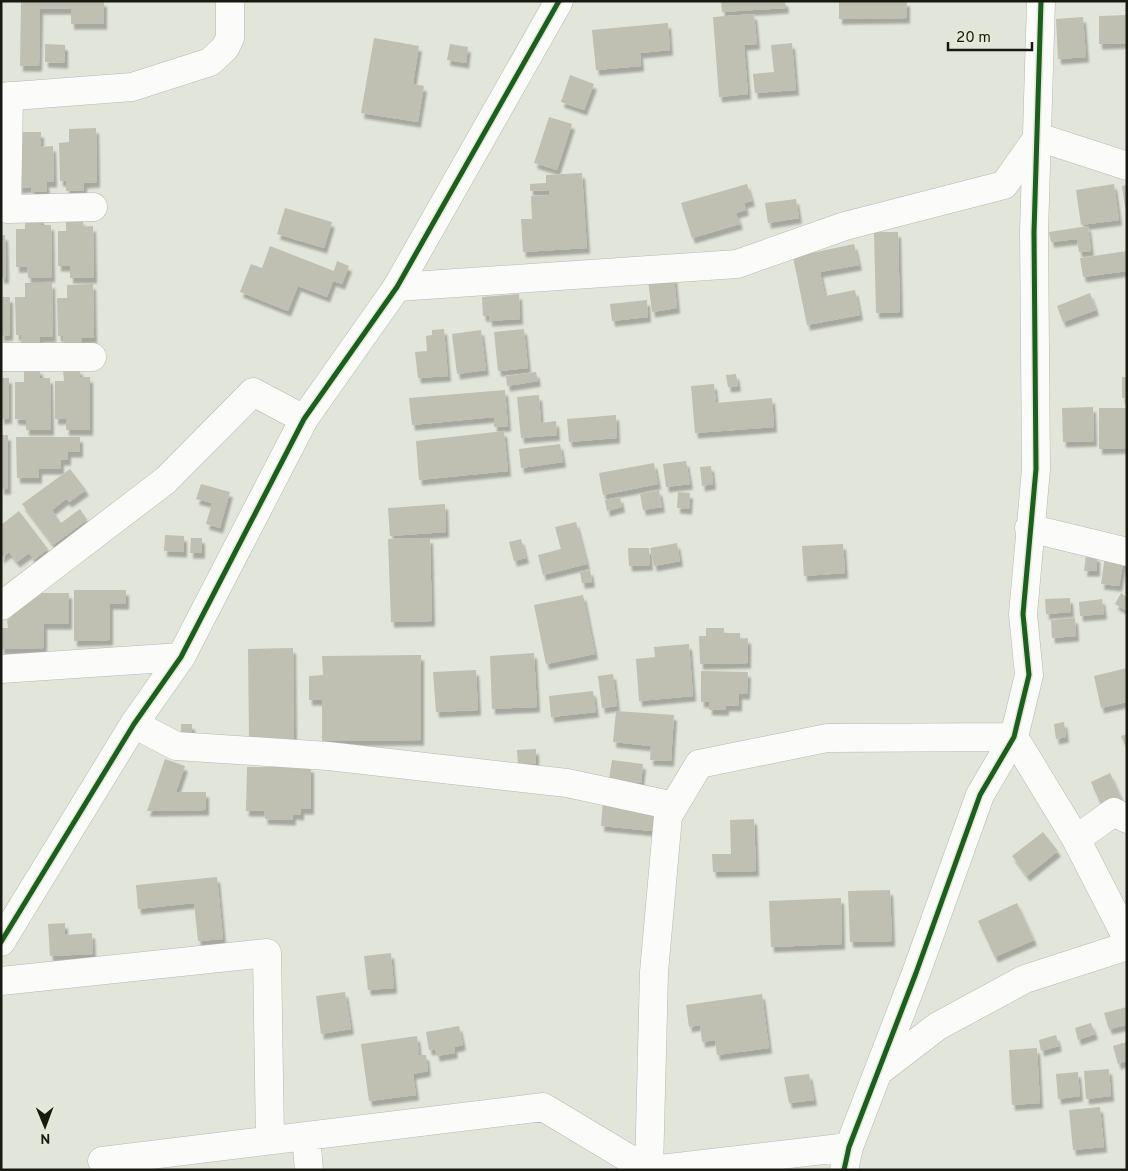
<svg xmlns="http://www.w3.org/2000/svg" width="1128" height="1171" font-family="Overpass,sans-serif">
	<defs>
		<filter id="shadow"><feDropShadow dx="3" dy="5.5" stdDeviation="1" flood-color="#0004"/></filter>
	</defs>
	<rect width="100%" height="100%" fill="#e2e5da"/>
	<path fill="#bfbfb2" filter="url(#shadow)" d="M21,1h83v23h-33v-15h-31l-1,57h-19z
		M721,1h64l1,7 -64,4z
		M839,1h68v17l-68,1z
		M754,14l3,30 -13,1 4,49 -29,3 -6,-80z
		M1127,15v28l-28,1v-28z
		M1083,17l3,40 -28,2 -2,-40z
		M668,23l2,27 -30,3 1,13 -45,4 -4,-40z
		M374,38l45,8 -6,38 11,2 -6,36 -57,-9z
		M792,43l4,47 -41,3 -2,-19 21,-2 -3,-27z
		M45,44l20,1v18l-20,-1z
		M450,44l18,3 -2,16 -19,-3z
		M570,75l24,9 -10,26 -23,-8z
		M549,117l23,7 -15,46 -23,-7z
		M96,128l1,54 -13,1v8h-18v-10h-6l-1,-38 10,-1v-13z
		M17,132h24v15l12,-1 1,36h-8l1,9 -16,1v-5l-12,1z
		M582,173l5,75 -64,4 -2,-33h11l-1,-23 18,-1v-5l-19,1v-7l16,-1v-8z
		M747,184l5,17 -8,2 2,7 -10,3 4,11 -48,14 -11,-35z
		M1114,184l5,36 -38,5 -5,-35z
		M1127,185v22h-2l-3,-21z
		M796,199l3,19 -31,5 -3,-20z
		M285,208l47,14 -8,26 -47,-14z
		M25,217h16v8h10l1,52 -24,1 -1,-11h-11v-38h9z
		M66,220h17v7l10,-1 1,52h-24v-12h-12v-35h8z
		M1088,226l3,25 -12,1 -2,-13 -26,3 -2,-10z
		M874,232h24l2,80 -24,1z
		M1,235h4l1,43h-5z
		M854,244l5,21 -39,7 5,24 30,-6 5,25 -53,10 -14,-68z
		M270,246l64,25 3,-10 12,5 -7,18 -9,-3 -6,16 -29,-11 -10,25 -48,-19 11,-28 11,4z
		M1127,251v20l-44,6 -3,-19z
		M674,277l3,31 -25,4 -4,-32z
		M25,283h27l1,54h-13v8l-19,1v-11h-5l-1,-38h10z
		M93,284l1,54h-12v8l-19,1v-11h-5l-1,-38h10v-13z
		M1090,293l6,17 -33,12 -6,-16z
		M519,294l1,25 -31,2v-5h-6l-1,-19z
		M1,297h9v38l-9,1z
		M647,300l1,17 -36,4 -2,-17z
		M444,329l4,47 -30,2 -3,-26 12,-1 -1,-15 6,-1v-5z
		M524,329l4,39 -30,3 -4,-39z
		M481,330l5,40 -29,4 -5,-40z
		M24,369h16v9h10l1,52h-25v-10l-11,-1v-37h9z
		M63,369h17v8h10v53h-24v-11h-11v-38h9z
		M536,372l2,9 -31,5 -1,-10z
		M736,374l2,12 -10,1 -2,-12z
		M1122,377h5v21h-5z
		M1,378h8v40l-8,1z
		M714,384l2,19 56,-5 2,29 -79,6 -4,-47z
		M505,390l3,36 -14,1v-10l-82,8 -3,-27z
		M539,395l2,28 15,-2 1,14 -36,3 -4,-41z
		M1093,407l1,34 -31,1 -1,-34z
		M1099,408h28v40l-28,1z
		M616,415l1,23 -48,4 -2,-23z
		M504,431l4,40 -89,9 -3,-39z
		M1,435h7v54h-7z
		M16,437h64v15h-12v8h-7v9h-22v9h-22z
		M560,444l3,18 -42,6 -2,-19z
		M686,461l4,23 -24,3 -3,-23z
		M654,463l4,21 -55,11 -4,-22z
		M711,466l2,18 -11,2 -2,-19z
		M70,469l16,21 -17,12 -3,-3 -14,11 9,13 19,-14 7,11 -34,25 -31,-41z
		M201,484l29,8 -10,36 -14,-4 6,-21 -16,-4z
		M659,490l3,17 -19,3 -3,-16z
		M678,492l12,1 -1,16 -12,-1z
		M620,497l2,10 -15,4 -2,-11z
		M445,504l1,28 -56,4 -2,-28z
		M19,511l29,38 -14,11 -5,-7 -12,9 -8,-10 -8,6v-33z
		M576,522l11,42 -44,11 -5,-20 23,-6 -6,-22z
		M165,535l19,1v16l-20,-1z
		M191,538h11v15h-12z
		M430,538l2,83 -41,1 -3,-83z
		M521,539l5,19 -12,3 -5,-19z
		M677,543l3,18 -26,5 -4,-18z
		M843,544l2,29 -41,3 -2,-30z
		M628,548h21l1,17 -21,1z
		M1086,556h11v15h-13z
		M1105,556l19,3 -5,27 -18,-2z
		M590,570l2,12 -10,1 -2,-11z
		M74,590h52v14h-16v36l-36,1z
		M37,593h32v31h-25v24l-43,1v-21h7l-1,-8z
		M1121,593l6,4v14l-12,-7z
		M583,595l12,59 -49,10 -12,-59z
		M1070,598l1,14 -25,2 -1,-15z
		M1102,599l2,15 -24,2 -1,-14z
		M1075,618l1,18 -24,2 -1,-18z
		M706,628h18v5h16v6l8,-1v25l-48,1 -1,-28h7z
		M689,644l4,52 -54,5 -3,-42 19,-2 -1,-10z
		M293,648l1,92h-45l-1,-91z
		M534,653l3,54 -45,2 -2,-53z
		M421,655v85l-99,1v-41h-13v-24l14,-1 -1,-19z
		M1127,668v34l-26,6 -7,-32z
		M476,670l2,40 -42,2 -3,-40z
		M701,671l47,1 -1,22h-8v12h-13v4h-17v-8h-8z
		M613,674l4,32 -15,2 -4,-32z
		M593,691l3,21 -45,5 -2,-21z
		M616,711l58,4 -3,46 -21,-1 1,-14 -38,-4z
		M1064,722l2,15 -10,2 -2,-15z
		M181,724h11v13h-11z
		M1127,734v16l-6,-14z
		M536,749v15h-18l-1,-14z
		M165,759l20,7 -9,26h30v18l-59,1z
		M612,760l31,4 -2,19 -32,-4z
		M247,767h64v42h-10v6l-8,-1v6l-28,-1 -1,-8h-18z
		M1110,773l11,25 -19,9 -11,-25z
		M603,801l53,6 -3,24 -52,-5z
		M754,819l2,52 -43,1 -1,-18h19l-1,-34z
		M1043,832l15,19 -31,25 -15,-20z
		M217,877l6,62 -25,2 -4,-38 -56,6 -2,-24z
		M890,890l2,51 -42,1 -2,-51z
		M841,898l1,46 -71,3 -2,-46z
		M1017,903l17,37 -39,17 -17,-36z
		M65,923v12l27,-2 1,21 -43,2 -2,-32z
		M391,953l3,35 -26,2 -4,-34z
		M345,992l6,37 -30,5 -5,-38z
		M762,994l7,54 -52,7 -2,-15 -13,2 -2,-17 -11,2 -3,-22z
		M1127,1007v18l-18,4 -5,-16z
		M1091,1023l4,11 -17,6 -3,-12z
		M459,1026l4,19 -9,2 1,6 -18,3 -2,-7 -6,1 -3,-18z
		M1056,1035l3,11 -18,5 -2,-11z
		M417,1036l2,19h7l2,16 -15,3 3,21 -47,6 -8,-57z
		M1127,1042v19l-9,3 -5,-18z
		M1037,1048l3,55 -28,2 -3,-55z
		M1109,1069l2,27 -25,3 -2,-28z
		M1078,1072l2,24 -22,3 -2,-25z
		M809,1074l5,26 -25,3 -5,-26z
		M1100,1107l4,40 -31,3 -4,-40z"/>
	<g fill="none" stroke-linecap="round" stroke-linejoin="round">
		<defs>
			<path id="minor" d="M9,96l-2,113 86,-2
				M1,97l131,-10 78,-25 15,-14 5,-10v-37
				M397,287l340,-23 108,-38 159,-41 34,-48 89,29
				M1,357h91
				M1029,528l98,24
				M1,606l165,-126 87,-88 51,27
				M1,669l180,-12
				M134,724l42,22 152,10 239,27 107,23
				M1076,839l38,-27 13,7
				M1,981l266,-28 3,187
				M878,1072l60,-46 87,-47 102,-33
				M306,1136l3,34
				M102,1161l441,-54 105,63
				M649,1170l5,-198 14,-156 31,-52 128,-26 187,-1 62,102 51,99
				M652,1170l197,-23
				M844,1170l5,-23 67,-174 64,-178 34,-58 15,-62 -6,-61 13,-145 -2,-237 7,-231"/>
			<path id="tertiary" d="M1,942l133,-218 47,-67 123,-238 93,-132 162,-286"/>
		</defs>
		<use href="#minor" stroke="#b6b8b0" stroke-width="29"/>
		<use href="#tertiary" stroke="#b6b8b0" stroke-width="29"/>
		<use href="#minor" stroke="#fbfbf9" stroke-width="28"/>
		<use href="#tertiary" stroke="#fbfbf9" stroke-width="28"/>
		<defs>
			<path id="cycleway" d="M1,942l133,-218 47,-67 123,-238 93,-132 162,-286
				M844,1170l5,-23 67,-174 64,-178 34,-58 15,-62 -6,-61 13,-145 -2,-237 7,-231"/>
		</defs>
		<use href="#cycleway" stroke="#e4ead5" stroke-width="8"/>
		<use href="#cycleway" stroke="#1b5e20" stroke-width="5"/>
	</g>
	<rect width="1128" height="1171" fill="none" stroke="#181a12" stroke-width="5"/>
	<g transform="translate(45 1126) rotate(179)" stroke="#e4ead5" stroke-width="4" paint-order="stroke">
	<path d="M0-4L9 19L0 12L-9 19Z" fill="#181a12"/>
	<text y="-8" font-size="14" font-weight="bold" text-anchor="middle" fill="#181a12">N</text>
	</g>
	<path d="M948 42v8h84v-8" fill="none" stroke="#181a12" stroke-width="2.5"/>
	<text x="956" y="42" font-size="15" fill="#181a12" stroke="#e4ead5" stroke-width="4" paint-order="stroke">20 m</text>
</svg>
